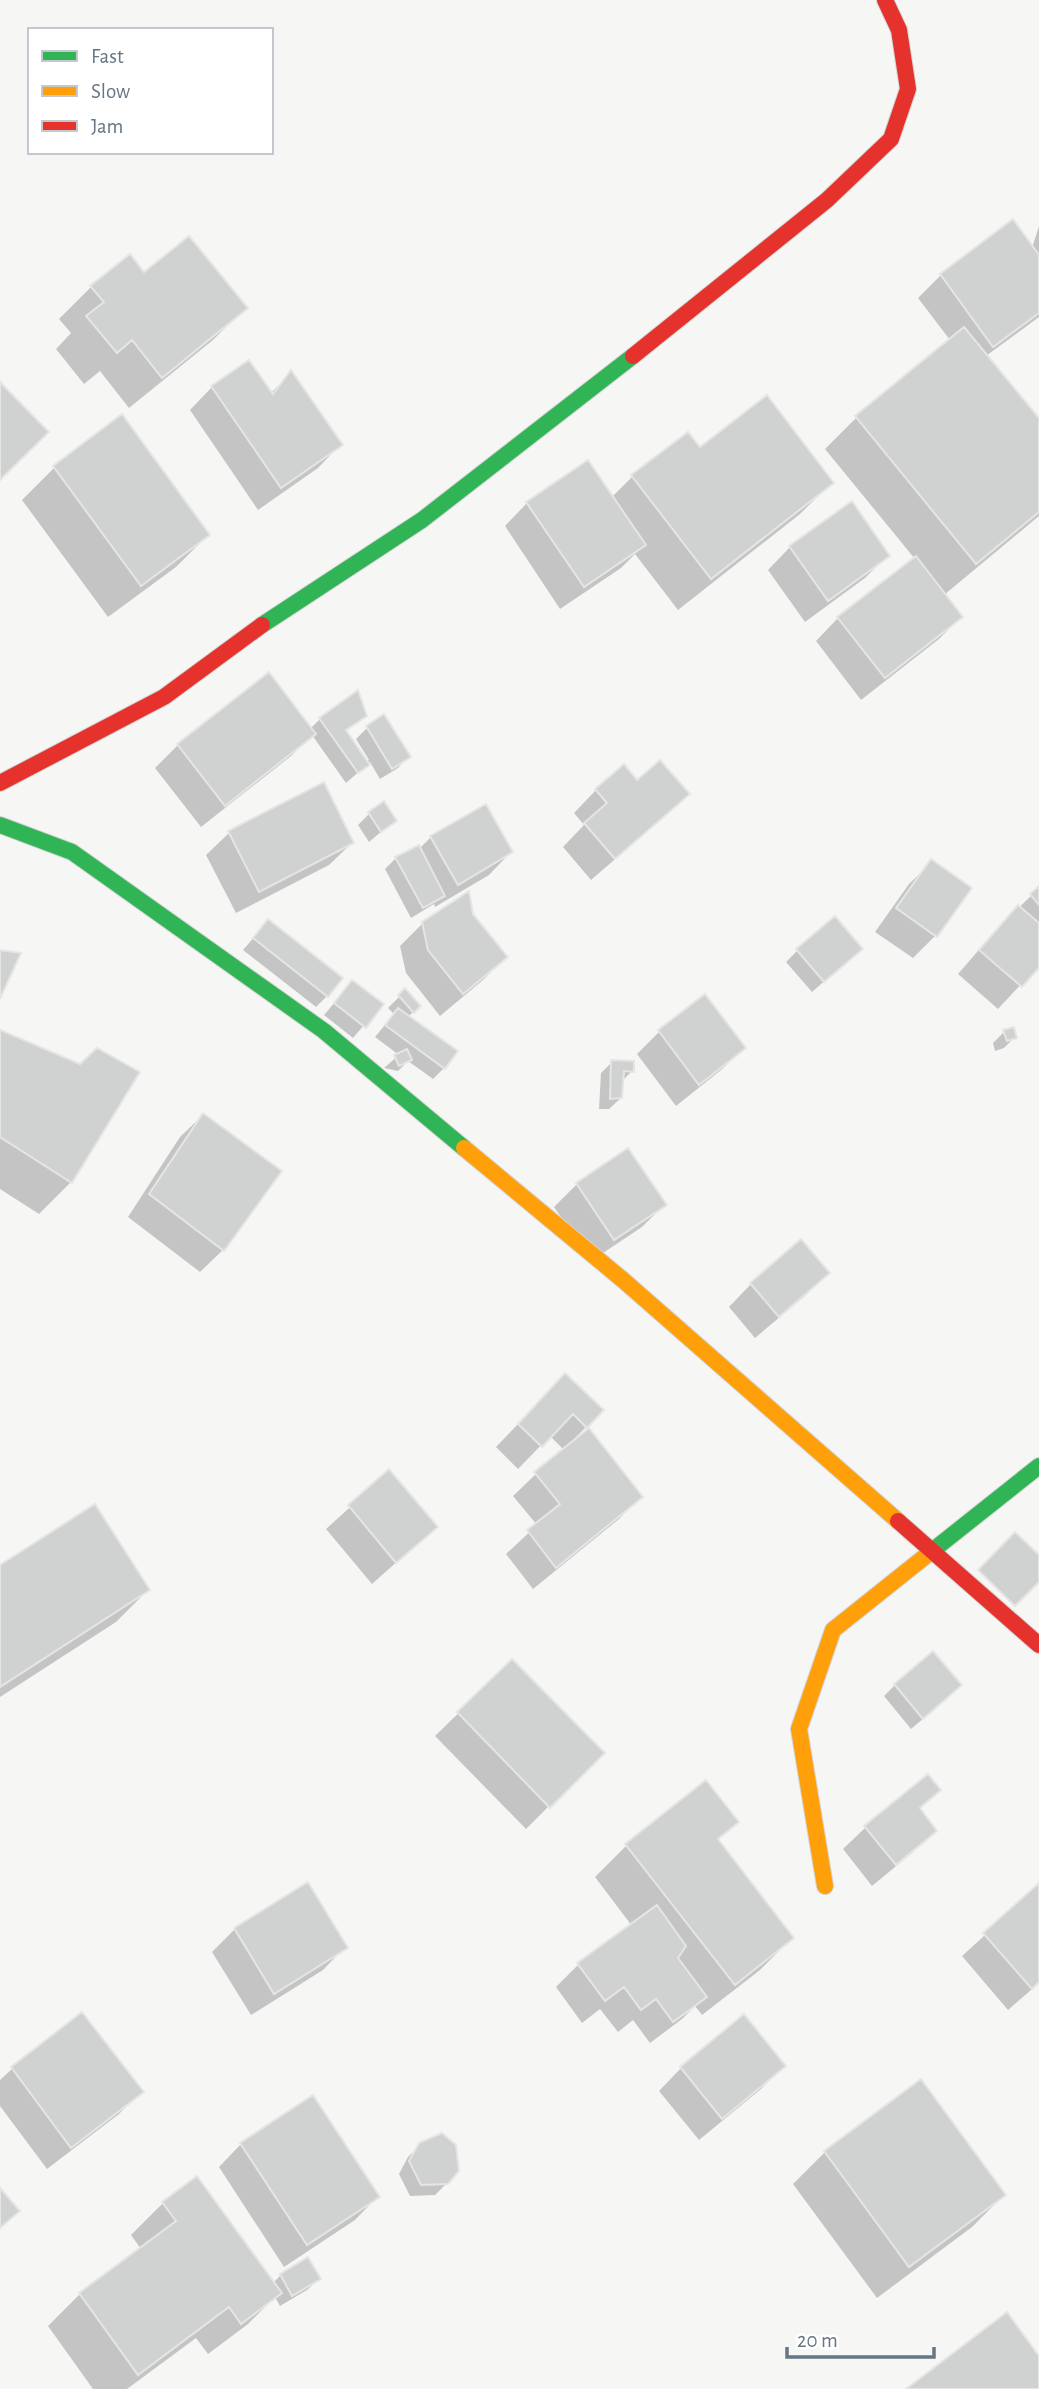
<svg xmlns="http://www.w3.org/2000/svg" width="1039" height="2389" font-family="'Alegreya Sans',sans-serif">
	<rect width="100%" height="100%" fill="#f6f6f5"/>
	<path fill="#0003" d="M1039,226v91l-53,39 53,65v95l-95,79 17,22 -22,22 -78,61 -45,-59 22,-23 77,-59 -90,-110 32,-32 93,-77 -32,-42 23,-23 91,-27z
		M144,274l101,34 -32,32 -84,68 -29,-37 -16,13 -28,-35 15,-16 -12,-14 32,-32z
		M291,373l49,72 -22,23 -60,42 -68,-100 22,-23 58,7z
		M121,417l87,118 -32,32 -68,50 -86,-117 32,-32z
		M687,434l13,16 132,32 -32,32 -122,96 -43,-56 -14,14 -61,41 -55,-83 22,-23 85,-6 20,-20z
		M790,547l97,9 -22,22 -60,44 -37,-52z
		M268,675l42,54 10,-10 45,-4 -20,17 21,30 3,-2 -13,-21 11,-11 17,-12 25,40 -11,12 -18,11 -10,-17 -24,21 -34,-48 -21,21 -90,71 -46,-59 23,-23z
		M637,782l28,34 -74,64 -28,-33 21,-22 -10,-12 22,-23z
		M369,814l26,6 -26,22 -11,-17z
		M229,833l123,10 -23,22 -93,48 -30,-58z
		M431,837l80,15 -22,23 -54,32 -1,-3 -23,14 -26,-49 11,-11 23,-9z
		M932,862l3,74 -22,22 -38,-26 34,-48z
		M1039,888v77l-41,44 -40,-35 38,-44z
		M471,914l35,43 -23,23 -43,36 -34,-43 -6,-27 23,-23z
		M268,921l59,75 -11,11 -73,-57z
		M861,949l-49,43 -26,-30 11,-11z
		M352,982l29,23 -28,33 -29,-23z
		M405,991l14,15 -11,11 36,51 -11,11 -25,-18 -10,10 -14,-3 15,-13 -24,-18 19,-23 -6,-6z
		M0,1032l71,150 -32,32 -39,-25z
		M659,1032l85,16 -23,22 -45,36 -39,-52z
		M1004,1032l11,5 -11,11 -9,3 -2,-8z
		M612,1062l20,9 -10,10 -1,17 -12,11h-10l2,-36z
		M203,1115l77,56 -57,79 -23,22 -72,-55 52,-80z
		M628,1150l36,55 -22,22 -51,34 -37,-54 23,-23z
		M828,1273l-23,23 -50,42 -26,-31 22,-23z
		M565,1375l21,52 -15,15 70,54 -22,23 -86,70 -27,-35 31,-29 -24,-29 23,-22 28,-24 -14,-14 -32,33 -22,-22z
		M389,1472l47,55 -64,57 -46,-55z
		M0,1567l148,23 -32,32 -116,75z
		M512,1661l90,92 -76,76 -91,-93z
		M895,1685l54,12 -38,32 -27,-33z
		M939,1790l-20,20 16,21 -23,22 -40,33 -29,-37 23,-22z
		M737,1822l-20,19 75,97 -32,32 -58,45 -7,-9 -13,13 -32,24 -17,-23 -15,12 -18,-23 -18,14 -26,-36 22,-22 54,-39 -37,-49 31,-31z
		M307,1885l38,62 -22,23 -72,45 -39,-63 23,-23z
		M1039,1886v97l-31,27 -46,-54z
		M82,2014l59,77 -22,23 -72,55 -47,-63v-26l12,-11z
		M783,2066l-22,23 -62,51 -40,-49 22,-23z
		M241,2144l136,53 -22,23 -71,47 -65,-100z
		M420,2145l27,38 -12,12 -25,1 -11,-22 9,-17z
		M825,2152l179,43 -32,32 -95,71 -84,-114z
		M163,2203l110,80 8,-8 38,4 -12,11 -27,16 -5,-9 -27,27 -40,30 -12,-16 -69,51h-34l-45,-63 32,-32 61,-45 -10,-14z"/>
	<path fill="#d0d1d1" stroke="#e5e5e4" stroke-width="2" d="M1013,219l26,36v58l-46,34 -53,-73z
		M189,236l59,72 -86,70 -30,-38 -15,13 -31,-37 18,-14 -14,-16 40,-32 14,18z
		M964,327l75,91v94l-63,52 -121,-148z
		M249,360l24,34 18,-24 52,75 -62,43 -70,-102z
		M0,382l49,50 -49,48z
		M767,395l67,88 -123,96 -80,-104 57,-43 12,15z
		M122,414l88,121 -69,51 -88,-120z
		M588,460l58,85 -62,42 -58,-85z
		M852,501l38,55 -62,45 -39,-55z
		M916,556l47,61 -78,61 -48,-61z
		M269,672l47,62 -91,72 -48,-62z
		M358,690l9,26 -21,14 24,35 -12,8 -39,-55z
		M384,714l27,43 -19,12 -26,-43z
		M660,760l30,34 -75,65 -31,-36 23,-20 -12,-14 29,-25 13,16z
		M324,782l30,61 -95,49 -31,-61z
		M384,801l13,20 -16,11 -13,-20z
		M486,804l27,48 -55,33 -28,-49z
		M419,845l26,51 -22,12 -28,-51z
		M931,859l41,29 -35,49 -41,-29z
		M1039,886v19l-9,-11z
		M469,891l4,23 35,43 -45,37 -35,-44 -6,-28z
		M1018,905l21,18v45l-17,19 -43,-37z
		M835,916l28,33 -39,33 -28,-33z
		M268,919l75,59 -15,19 -75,-59z
		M0,950l21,3 -21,46z
		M352,980l32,24 -18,24 -32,-25z
		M405,988l16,18 -7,7 -16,-18z
		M705,994l41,54 -47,37 -41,-55z
		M398,1008l60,43 -13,18 -60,-44z
		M1014,1027l3,11 -10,3 -4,-11z
		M0,1030l80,34 17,-16 43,24 -68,111 -72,-46z
		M407,1049l5,11 -13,6 -5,-11z
		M611,1060l23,1v11l-10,-1 -2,27 -12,1z
		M203,1113l79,58 -58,80 -75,-57z
		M628,1148l39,57 -53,35 -38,-57z
		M801,1239l29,34 -51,44 -29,-34z
		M565,1373l39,37 -17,18 -14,-14 -31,33 -24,-23z
		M589,1428l54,69 -87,71 -29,-38 33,-26 -26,-32z
		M389,1469l49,58 -42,36 -48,-58z
		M95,1504l55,86 -150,97v-122z
		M1015,1532l24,23v27l-24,24 -37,-36z
		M933,1651l29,34 -39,34 -29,-35z
		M512,1659l93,94 -55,55 -93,-96z
		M928,1774l13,16 -21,18 17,23 -41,34 -32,-39z
		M706,1780l33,42 -21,17 76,99 -59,47 -110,-141z
		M308,1882l40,66 -74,46 -40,-66z
		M1039,1883v99l-7,7 -49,-56z
		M657,1905l29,41 -8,12 29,39 -34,25 -17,-23 -15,11 -17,-23 -19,14 -28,-38z
		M82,2012l62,80 -73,56 -60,-81z
		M744,2014l42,52 -64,53 -42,-52z
		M921,2079l85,116 -97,72 -85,-116z
		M313,2095l67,102 -73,48 -67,-102z
		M442,2133l14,12 3,26 -11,13 -27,1 -12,-24 10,-18z
		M197,2176l85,117 -41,31 -12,-17 -91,68 -59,-82 97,-72 -14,-19z
		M0,2188l20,23 -20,17z
		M308,2257l13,22 -29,17 -12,-22z
		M1007,2312l32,44v33h-133z"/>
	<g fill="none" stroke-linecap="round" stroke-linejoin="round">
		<defs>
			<path id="fast" d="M262,625l160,-105 211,-164
				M0,825l72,27 252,179 140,117
				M932,1551l107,-85"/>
			<path id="slow" d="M464,1148l159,132 275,241
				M825,1886l-26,-157 34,-99 99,-79"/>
			<path id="jam" d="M633,356l194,-156 64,-61 17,-50 -9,-59 -14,-30
				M0,783l164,-86 98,-72
				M898,1521l141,124"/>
		</defs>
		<use href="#fast" stroke="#d2d4d4" stroke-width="18"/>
		<use href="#slow" stroke="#d2d4d4" stroke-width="18"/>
		<use href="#jam" stroke="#d2d4d4" stroke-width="18"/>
		<use href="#fast" stroke="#30b455" stroke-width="16"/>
		<use href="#slow" stroke="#ff9f0a" stroke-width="16"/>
		<use href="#jam" stroke="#e5322d" stroke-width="16"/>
	</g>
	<rect x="28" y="28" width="245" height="126" fill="#ffffff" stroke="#c2c8ce" stroke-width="2"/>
	<rect x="42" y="51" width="35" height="10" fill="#30b455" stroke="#c2c8ce" stroke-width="2"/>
	<text x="91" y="63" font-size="21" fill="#667685">Fast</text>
	<rect x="42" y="86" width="35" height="10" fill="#ff9f0a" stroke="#c2c8ce" stroke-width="2"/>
	<text x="91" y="98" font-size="21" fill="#667685">Slow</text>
	<rect x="42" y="121" width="35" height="10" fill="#e5322d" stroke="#c2c8ce" stroke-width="2"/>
	<text x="91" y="133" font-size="21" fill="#667685">Jam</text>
	<path d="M787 2347v10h147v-10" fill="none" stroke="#667685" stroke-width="3.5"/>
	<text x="797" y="2347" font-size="21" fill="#667685" stroke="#ffffff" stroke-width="5" paint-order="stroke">20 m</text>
</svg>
